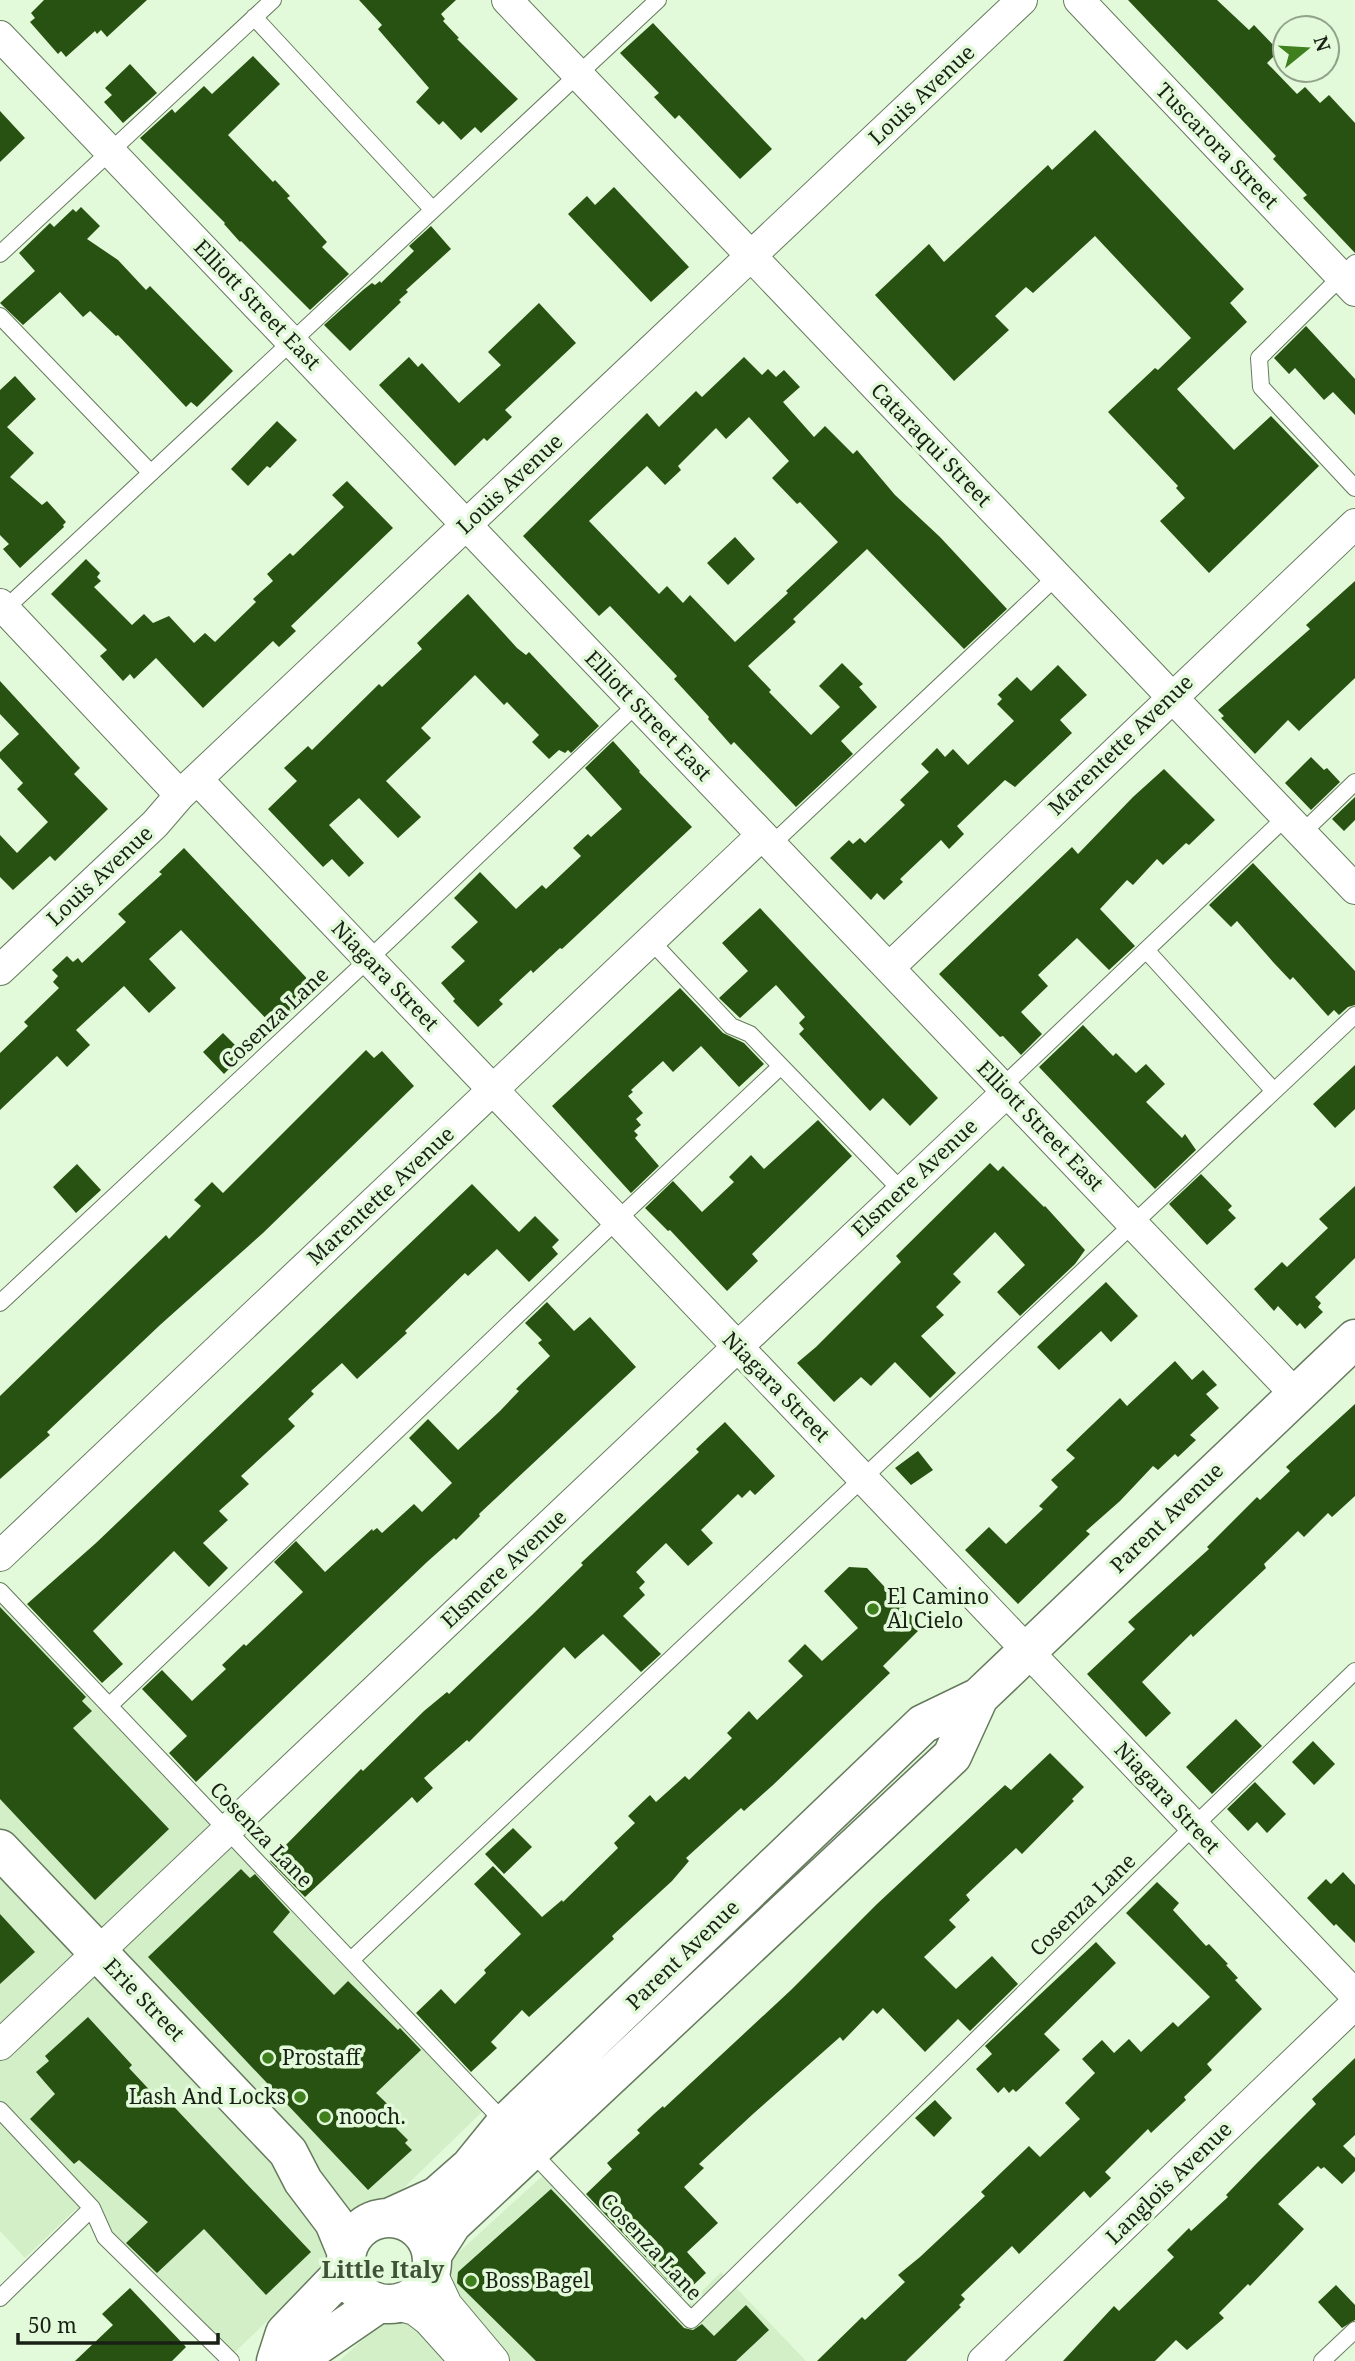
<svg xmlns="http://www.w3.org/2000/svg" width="1355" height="2361" font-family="'Noto Serif',serif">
	<rect width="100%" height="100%" fill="#e2fad9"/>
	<path fill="#d3efc8" d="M0,1597l485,512 -259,252h-4l-146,-152 -51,49 -25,-27z
		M550,2169l135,139 36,-36 85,89h-467z"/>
	<path fill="#285212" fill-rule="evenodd" d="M44,0h103l-40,37 -6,-7 -4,4 -2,-3 -29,26 -5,-6 -3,3 -28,-32 5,-4 -4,-5z
		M359,0h97l-15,14 4,5 -2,2 16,17 -2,1 61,60 -37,34 -6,-6 -14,13 -18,-19 -4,4 -23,-23 13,-14 -51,-59 4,-4z
		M1128,0h89l32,30 5,-5 25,26 -12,12 30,31 8,-7 15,16 9,-8 26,28v130l-52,-55 4,-3 -34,-36 3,-3z
		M653,23l119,126 -32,30 -61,-64 -4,4 -21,-22 5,-4 -39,-40z
		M253,56l27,28 -52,51 45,47 2,-2 15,16 -3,2 40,44 -5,5 27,27 -39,36 -69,-69 -1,1 -16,-18 1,-1 -85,-85 32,-29 3,4 29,-27 8,8z
		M130,64l27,29 -34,30 -19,-21 8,-7 -7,-7z
		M0,111l25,27 -25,24z
		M1095,130l149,159 -14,14 17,19 -70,67 57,61 37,-34 48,50 -110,107 -49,-52 25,-23 -9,-10 2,-2 -70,-74 47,-44 3,2 33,-32 -96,-102 -62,57 -7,-6 -31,29 14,14 -55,51 -79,-86 54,-51 15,18 104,-97 4,5z
		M614,187l75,80 -38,35 -83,-88 19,-18 8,9z
		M81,207l19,19 -13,13 31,21 28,30 4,-4 83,85 -36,36 -6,-5 -5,5 -68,-72 -2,1 -26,-25 -7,6 -23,-25 -37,33 -23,-22 35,-32 -16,-18 31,-30 4,4 19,-18 3,3z
		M431,226l20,23 -45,41 2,2 -9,8 2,2 -51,49 -26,-26 39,-35 9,-7 3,2 5,-4 1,2 33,-32 -5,-5z
		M539,303l37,40 -71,67 7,7 -25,24 -3,-3 -29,28 -76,-81 30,-28 9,10 4,-4 37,40 42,-38 -13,-13z
		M1306,326l49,53v36l-22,-23 -9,8 -29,-32 -6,6 -15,-16z
		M744,357l18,18 6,-6 8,8 8,-7 16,17 -17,15 31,35 11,-11 28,28 4,-4 38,45 45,42 67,72 -43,40 -97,-100 -74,70 3,3 -48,44 23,24 -2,2 42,43 29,-28 -21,-21 23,-23 21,21 -4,3 18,20 -36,34 12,13 -57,53 -62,-65 -3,3 -23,-26 1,-2 -35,-38 3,-3 -67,-70 -11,10 -76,-80 124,-123 12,14 37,-36 6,6zM749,417l40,44 -17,17 25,26 3,-2 38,40 -52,49 2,2 -53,49 -45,-47 -7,8 -16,-17 -8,8 -70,-73 58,-55 18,19 16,-15 -3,-4 38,-38 10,11z
		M15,376l21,23 -29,28 27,26 -24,24 32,28 5,-4 19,21 -3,3 1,2 -44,41 -17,-19 6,-5 -9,-9v-145z
		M277,421l20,19 -27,28 -3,-2 -19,20 -17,-17z
		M347,481l46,47 -102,98 5,5 -17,16 -6,-6 -70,67 -47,-50 -22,21 -4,-5 -7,7 -23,-25 7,-6 -56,-56 35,-35 14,14 -3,4 4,4 -7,6 38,38 12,-11 9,9 16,-7 25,27 11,-10 10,9 41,-40 -3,-3 20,-18 -6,-7 23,-21 3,3 51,-49 -12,-12z
		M735,537l20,22 -27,26 -21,-22z
		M1355,581v97l-56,53 -11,-11 -33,34 -34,-36 3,-2 -6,-6 92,-81 -4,-4z
		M468,594l49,54 9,7 3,-3 70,74 -28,27 -3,-3 -3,3 -6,-3 -10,9 -17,-17 7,-7 -32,-33 -3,3 -29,-30 -54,53 10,10 -45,43 35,36 -23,21 -39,-40 -30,27 35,38 -15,14 -17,-18 -9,8 -55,-58 29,-28 -13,-13 24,-22 4,4 67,-66 3,3 40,-38 -5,-6z
		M1058,665l29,30 -27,25 12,13 -57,54 -10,-7 -48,46 7,8 -15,15 -8,-9 -41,39 3,3 -19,18 -7,-7 -6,7 -41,-42 19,-18 4,4 7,-6 5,5 40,-38 -5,-5 29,-28 -8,-8 16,-16 8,9 8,-8 15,16 46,-44 -17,-17 5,-5 -4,-4 19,-18 14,14z
		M0,681l80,87 -6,6 34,35 -53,52 -5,-5 -37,34 -13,-13v-42l17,18 31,-31 -31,-33 6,-6 -23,-25v-6l19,-18 -19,-20z
		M613,741l27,30 -1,1 53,55 -130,122 -2,-1 -27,25 -2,-3 -32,30 4,4 -25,23 -25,-26 2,-2 -14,-16 24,-22 -14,-14 27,-25 -24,-24 26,-26 36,37 26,-24 4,4 35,-33 -8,-8 15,-14 3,3 31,-28 -37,-41z
		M1311,757l13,13 3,-2 13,14 -29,28 -26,-27z
		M1164,769l51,51 -26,25 -3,-2 -23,22 -6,-6 -24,26 -6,-5 -27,29 35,37 -26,24 -32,-32 -39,37 10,11 -27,26 21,22 -21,21 -18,-19 -3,1 -61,-63 133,-127 6,7 55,-57z
		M1355,797v23l-11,11 -12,-12z
		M184,848l133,141 -42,39 -94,-98 -32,29 27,29 -27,25 -25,-27 -48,44 14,15 -23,22 -10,-11 -57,54v-57l28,-27 -4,-4 35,-34 -6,-6 5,-6 -6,-6 15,-14 6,6 5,-4 4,5 44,-41 -8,-8 44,-40 -3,-2z
		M1253,863l102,108v34l-7,2 -9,8 -5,-5 -6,6 -35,-39 -3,3 -17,-18 -36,-41 -6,6 -22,-22z
		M760,908l178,190 -28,28 -27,-28 -13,13 -71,-77 5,-5 -5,-6 6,-6 -29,-32 -36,33 -21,-20 29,-27 -26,-28z
		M680,988l43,45 21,10 20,21 -25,23 -38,-41 -28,26 -10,-11 -32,29 2,2 -5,4 15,17 -7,6 5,6 -7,6 4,4 -3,3 24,28 -28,27 -79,-87z
		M1083,1025l30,31 3,-3 20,20 10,-9 19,20 -19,18 36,36 3,-4 11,16 -41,39 -116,-122z
		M223,1033l21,21 -20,20 -21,-22z
		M366,1050l8,8 8,-7 32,35 -151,147 -103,92 -113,107 3,3 -50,44v-83l166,-161 3,4 32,-33 -7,-6 18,-18 11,11z
		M1355,1065v44l-20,19 -22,-24z
		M818,1120l34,36 -100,98 6,7 -31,30 -57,-61 -2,1 -23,-23 28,-27 29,31 32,-30 -5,-5 22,-22 13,14z
		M990,1163l8,8 5,-5 41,41 1,-1 40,44 -10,14 -55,52 -23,-24 28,-27 -30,-33 -42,42 8,8 -25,25 8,8 -23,21 35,37 -26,25 -35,-36 -24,24 -10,-9 -27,25 -37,-39 19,-16 85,-85 -5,-6z
		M77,1164l24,26 -25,23 -23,-26z
		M1201,1174l31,32 -4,4 8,8 -29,27 -38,-41z
		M472,1184l47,48 16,-16 24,24 -7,7 6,7 -29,28 -32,-33 -29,27 -3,-3 -60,58 2,2 -50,46 -15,-16 -31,28 3,3 -26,25 7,7 -5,5 -49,45 8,8 -30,27 9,9 -25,23 25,25 -19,19 -35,-36 -81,80 30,33 -21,19 -75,-79 69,-61z
		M1355,1186v72l-40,39 6,6 -3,4 5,5 -18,17 -5,-6 -3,3 -19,-20 -4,5 -20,-22 28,-27 5,5 41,-39 -9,-9z
		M1106,1282l32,34 -27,26 -10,-11 -42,39 -22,-23z
		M547,1302l27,29 16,-14 46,50 -157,147 1,2 -24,24 -2,-2 -27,24 -231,220 -27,-29 18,-17 -45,-47 20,-19 30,31 34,-32 -4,-4 22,-21 2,2 57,-54 -29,-30 22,-21 29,31 47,-43 1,2 4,-3 5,5 32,-29 8,8 30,-29 -43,-45 19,-19 30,31 42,-39 19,-20 -3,-2 34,-33 -12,-13 4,-3 -17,-17z
		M1175,1361l17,19 11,-10 14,15 -11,9 13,14 -29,27 6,5 -18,17 -3,-3 -17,16 -5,-4 -33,35 -34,30 4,3 -72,70 -53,-54 24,-23 17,17 37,-35 -4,-3 19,-19 -7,-7 24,-22 -9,-8 54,-52 7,8z
		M1355,1404v92l-23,21 -4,-4 -24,24 -6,-6 -34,33 2,4 -73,69 -2,-3 -49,48 29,31 -25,24 -59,-63 48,-45 -7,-7 81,-73 -2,-2 50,-50 3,3 30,-29 -4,-4z
		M725,1422l50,54 -20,19 -5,-5 -8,8 -4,-4 -37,36 12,13 -25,23 -22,-23 -30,29 9,10 -6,6 6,7 -22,21 38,38 -20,18 -38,-38 -28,25 -11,-12 -95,95 -2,-2 -43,38 9,10 -16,15 -5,-6 -107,100 -35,-36 91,-92 2,2 61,-60 23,-19 2,2 83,-79 51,-50 -2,-2 118,-111 -3,-3z
		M918,1451l15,19 -22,15 -16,-17z
		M849,1567l18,1 55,59 -39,39 7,7 -117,112 -29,26 -3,-3 -55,50 3,3 -17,20 -60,55 2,3 -25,23 -60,55 -7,-7 -31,32 6,6 -26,24 -55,-59 25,-24 14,15 31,-31 -2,-3 37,-36 -47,-50 19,-18 49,51 20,-17 1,2 55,-54 -4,-5 21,-20 -7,-7 22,-21 6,7 29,-26 4,4 43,-42 -5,-5 22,-22 8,9 46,-44 -15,-15 17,-17 17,17 36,-33 -34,-37z
		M0,1607l86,90 -4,4 10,10 -19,17 96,101 -74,71 -95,-101z
		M1236,1719l26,27 -50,48 -26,-27z
		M1313,1741l22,23 -21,21 -22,-23z
		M1050,1753l34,34 -12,12 2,2 -52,53 -6,-6 -50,47 4,5 -21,20 7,7 -32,30 32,32 36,-33 26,28 -48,47 -12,-12 -33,33 -42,-44 -6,6 -4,-4 -30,31 -3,-4 -87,77 -54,50 5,4 -20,19 34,36 -31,29 19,21 -24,23 -96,-102 26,-25 -5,-6 33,-30 -3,-3 17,-16 9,-8 1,2 127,-118 86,-86 115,-107 13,-12 6,5z
		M1255,1782l31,32 -19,19 -10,-11 -9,9 -21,-22z
		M513,1828l19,19 -28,27 -19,-20z
		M241,1869l9,9 5,-4 35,38 -17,20 61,63 14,-14 50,49 2,-2 21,22 -45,43 28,27 -8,8 12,12 -3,3 7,7 -44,40 -220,-233z
		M1343,1872l12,13v58l-19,-19 -2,2 -27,-28 19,-19 5,5z
		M1157,1882l22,21 -6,7 33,36 3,-2 19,20 -2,1 12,13 -3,2 27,29 -55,55 5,6 -28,27 2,3 -35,33 -3,-4 -43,43 6,6 -21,20 -6,-7 -65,63 -7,-8 -51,49 4,4 -6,6 2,2 -55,54h-89l45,-44 3,3 40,-38 -7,-7 22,-18 65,-61 -4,-4 48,-46 11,11 40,-38 -15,-16 30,-30 -13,-14 20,-19 12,13 15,-14 12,13 32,-30 5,5 32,-30 -84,-84z
		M0,1914l35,38 -35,32z
		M1096,1942l20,21 -72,71 16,16 -44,42 -3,-3 -4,4 -5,-6 -6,6 -22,-24 16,-15 -7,-8z
		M88,2017l44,48 -3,3 29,31 4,-5 149,158 -45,43 -62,-66 -47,44 -31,-30 22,-21 -69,-62 -5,4 -44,-45 25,-25 -19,-22 13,-11 -4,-5z
		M1355,2058v77l-12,11 12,12v13l-13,13 -18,-17 -3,2 -3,-3 -40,38 26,25 -54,57 -2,-2 -29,29 5,5 -37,32 -11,-10 -21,21h-92l51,-55 5,5 55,-54 -7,-7 22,-22 2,3 37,-34 -2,-2 32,-33 58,-58 -4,-5z
		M935,2100l17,18 -18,19 -19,-19z
		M551,2189l133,139 9,2 9,-6 12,12 32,-31 23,25 -33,31h-200l-79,-78 1,-11z
		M1336,2285l19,20v15l-13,8 -24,-26z
		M130,2288l56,59 -14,14h-97l38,-36 -11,-11z"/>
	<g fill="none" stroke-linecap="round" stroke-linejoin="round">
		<defs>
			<path id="lane" d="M254,17l179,193
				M0,254l273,-254
				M1355,263l-96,95 2,29 94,101
				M0,316l151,157
				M5,609l653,-609
				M1302,833l53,-51
				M771,845l286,-269
				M651,941l80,85 19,8 151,156
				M1146,950l128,141
				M1002,1087l284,-270
				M0,1303l387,-361 250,-238
				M0,1591l507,534
				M109,1706l508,-486 163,-153
				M351,1960l1004,-945
				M0,2110l92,98 13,29 126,124
				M529,2149l162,171 503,-494 161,-155
				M0,2298l92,-90
				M1322,2361l33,-31"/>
			<path id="street" d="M507,0l848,889
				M1079,0l276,291
				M0,36l1296,1359
				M0,604l180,191
				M197,779l1158,1216
				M889,968l466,-444
				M0,970l155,-146 25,-29 842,-795
				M0,1556l762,-721
				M0,2045l1007,-953
				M431,2271l16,34 47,56
				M394,2304l21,6 13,10 37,41
				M983,2361l372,-357"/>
			<path id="secondary" d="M0,1849l288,303 15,29 31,41 12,29
				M391,2217l46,-21 33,-29 35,-43 418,-400 56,-27 376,-358
				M346 2261a43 43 0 1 1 86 0a43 43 0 1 1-86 0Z
				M432,2255l20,-31 500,-468 27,-59
				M276,2361l9,-28 54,-56 7,-11
				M291,2361l11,-5 77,-53"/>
		</defs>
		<use href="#lane" stroke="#657a5d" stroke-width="18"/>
		<use href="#street" stroke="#657a5d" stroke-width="32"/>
		<use href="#secondary" stroke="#657a5d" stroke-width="41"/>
		<use href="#lane" stroke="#fff" stroke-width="16"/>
		<use href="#street" stroke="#fff" stroke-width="30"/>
		<use href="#secondary" stroke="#fff" stroke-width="38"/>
	</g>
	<g fill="#407f1e" stroke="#e2fad9" stroke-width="2.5">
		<circle cx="873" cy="1609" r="7"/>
		<circle cx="268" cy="2058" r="7"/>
		<circle cx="300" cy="2097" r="7"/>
		<circle cx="325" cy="2117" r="7"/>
		<circle cx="471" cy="2281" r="7"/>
	</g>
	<g text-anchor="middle" stroke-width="7" stroke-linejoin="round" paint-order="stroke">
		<g font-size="21" fill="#192116" stroke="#e2fad9">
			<text transform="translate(922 95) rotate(-43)" y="7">Louis Avenue</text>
			<text transform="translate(1217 146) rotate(46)" y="7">Tuscarora Street</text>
			<text transform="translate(257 305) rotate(46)" y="7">Elliott Street East</text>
			<text transform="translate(931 445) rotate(46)" y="7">Cataraqui Street</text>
			<text transform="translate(510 484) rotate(-43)" y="7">Louis Avenue</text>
			<text transform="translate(648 716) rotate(46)" y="7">Elliott Street East</text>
			<text transform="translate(1121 745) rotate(-44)" y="7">Marentette Avenue</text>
			<text transform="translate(100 876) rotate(-43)" y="7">Louis Avenue</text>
			<text transform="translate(385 976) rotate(46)" y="7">Niagara Street</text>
			<text transform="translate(275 1018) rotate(-43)" y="7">Cosenza Lane</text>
			<text transform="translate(1040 1126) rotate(46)" y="7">Elliott Street East</text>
			<text transform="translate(915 1178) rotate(-43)" y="7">Elsmere Avenue</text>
			<text transform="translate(381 1196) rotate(-43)" y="7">Marentette Avenue</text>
			<text transform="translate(776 1387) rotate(46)" y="7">Niagara Street</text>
			<text transform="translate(1167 1518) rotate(-44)" y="7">Parent Avenue</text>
			<text transform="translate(504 1569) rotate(-43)" y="7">Elsmere Avenue</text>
			<text transform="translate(1167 1798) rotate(47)" y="7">Niagara Street</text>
			<text transform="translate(261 1835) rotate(46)" y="7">Cosenza Lane</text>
			<text transform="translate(1083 1905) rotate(-44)" y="7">Cosenza Lane</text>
			<text transform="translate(683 1955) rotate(-44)" y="7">Parent Avenue</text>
			<text transform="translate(144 2000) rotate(46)" y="7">Erie Street</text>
			<text transform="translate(1169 2183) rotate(-44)" y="7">Langlois Avenue</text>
			<text transform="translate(651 2247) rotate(47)" y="7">Cosenza Lane</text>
		</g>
		<g font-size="21" fill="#192116" stroke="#e2fad9" text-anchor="start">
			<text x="887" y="1604">El Camino<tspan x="887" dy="24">Al Cielo</tspan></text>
			<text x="282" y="2065">Prostaff</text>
			<text x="286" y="2104" text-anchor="end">Lash And Locks</text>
			<text x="339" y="2124">nooch.</text>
			<text x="485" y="2288">Boss Bagel</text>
		</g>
		<g font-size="23" font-weight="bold" fill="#405338" stroke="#e2fad9">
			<text x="383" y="2278">Little Italy</text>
		</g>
	</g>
	<g transform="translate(1306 49) rotate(72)"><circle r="33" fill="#e2fad9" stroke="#92a38b" stroke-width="2"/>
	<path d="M0-5L12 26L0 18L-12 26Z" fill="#407f1e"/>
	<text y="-10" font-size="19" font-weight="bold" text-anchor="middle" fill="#192116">N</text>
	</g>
	<path d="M18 2333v10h200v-10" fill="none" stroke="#192116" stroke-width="3.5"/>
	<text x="28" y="2333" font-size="21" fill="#192116" stroke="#e2fad9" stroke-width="5" paint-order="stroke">50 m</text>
</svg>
